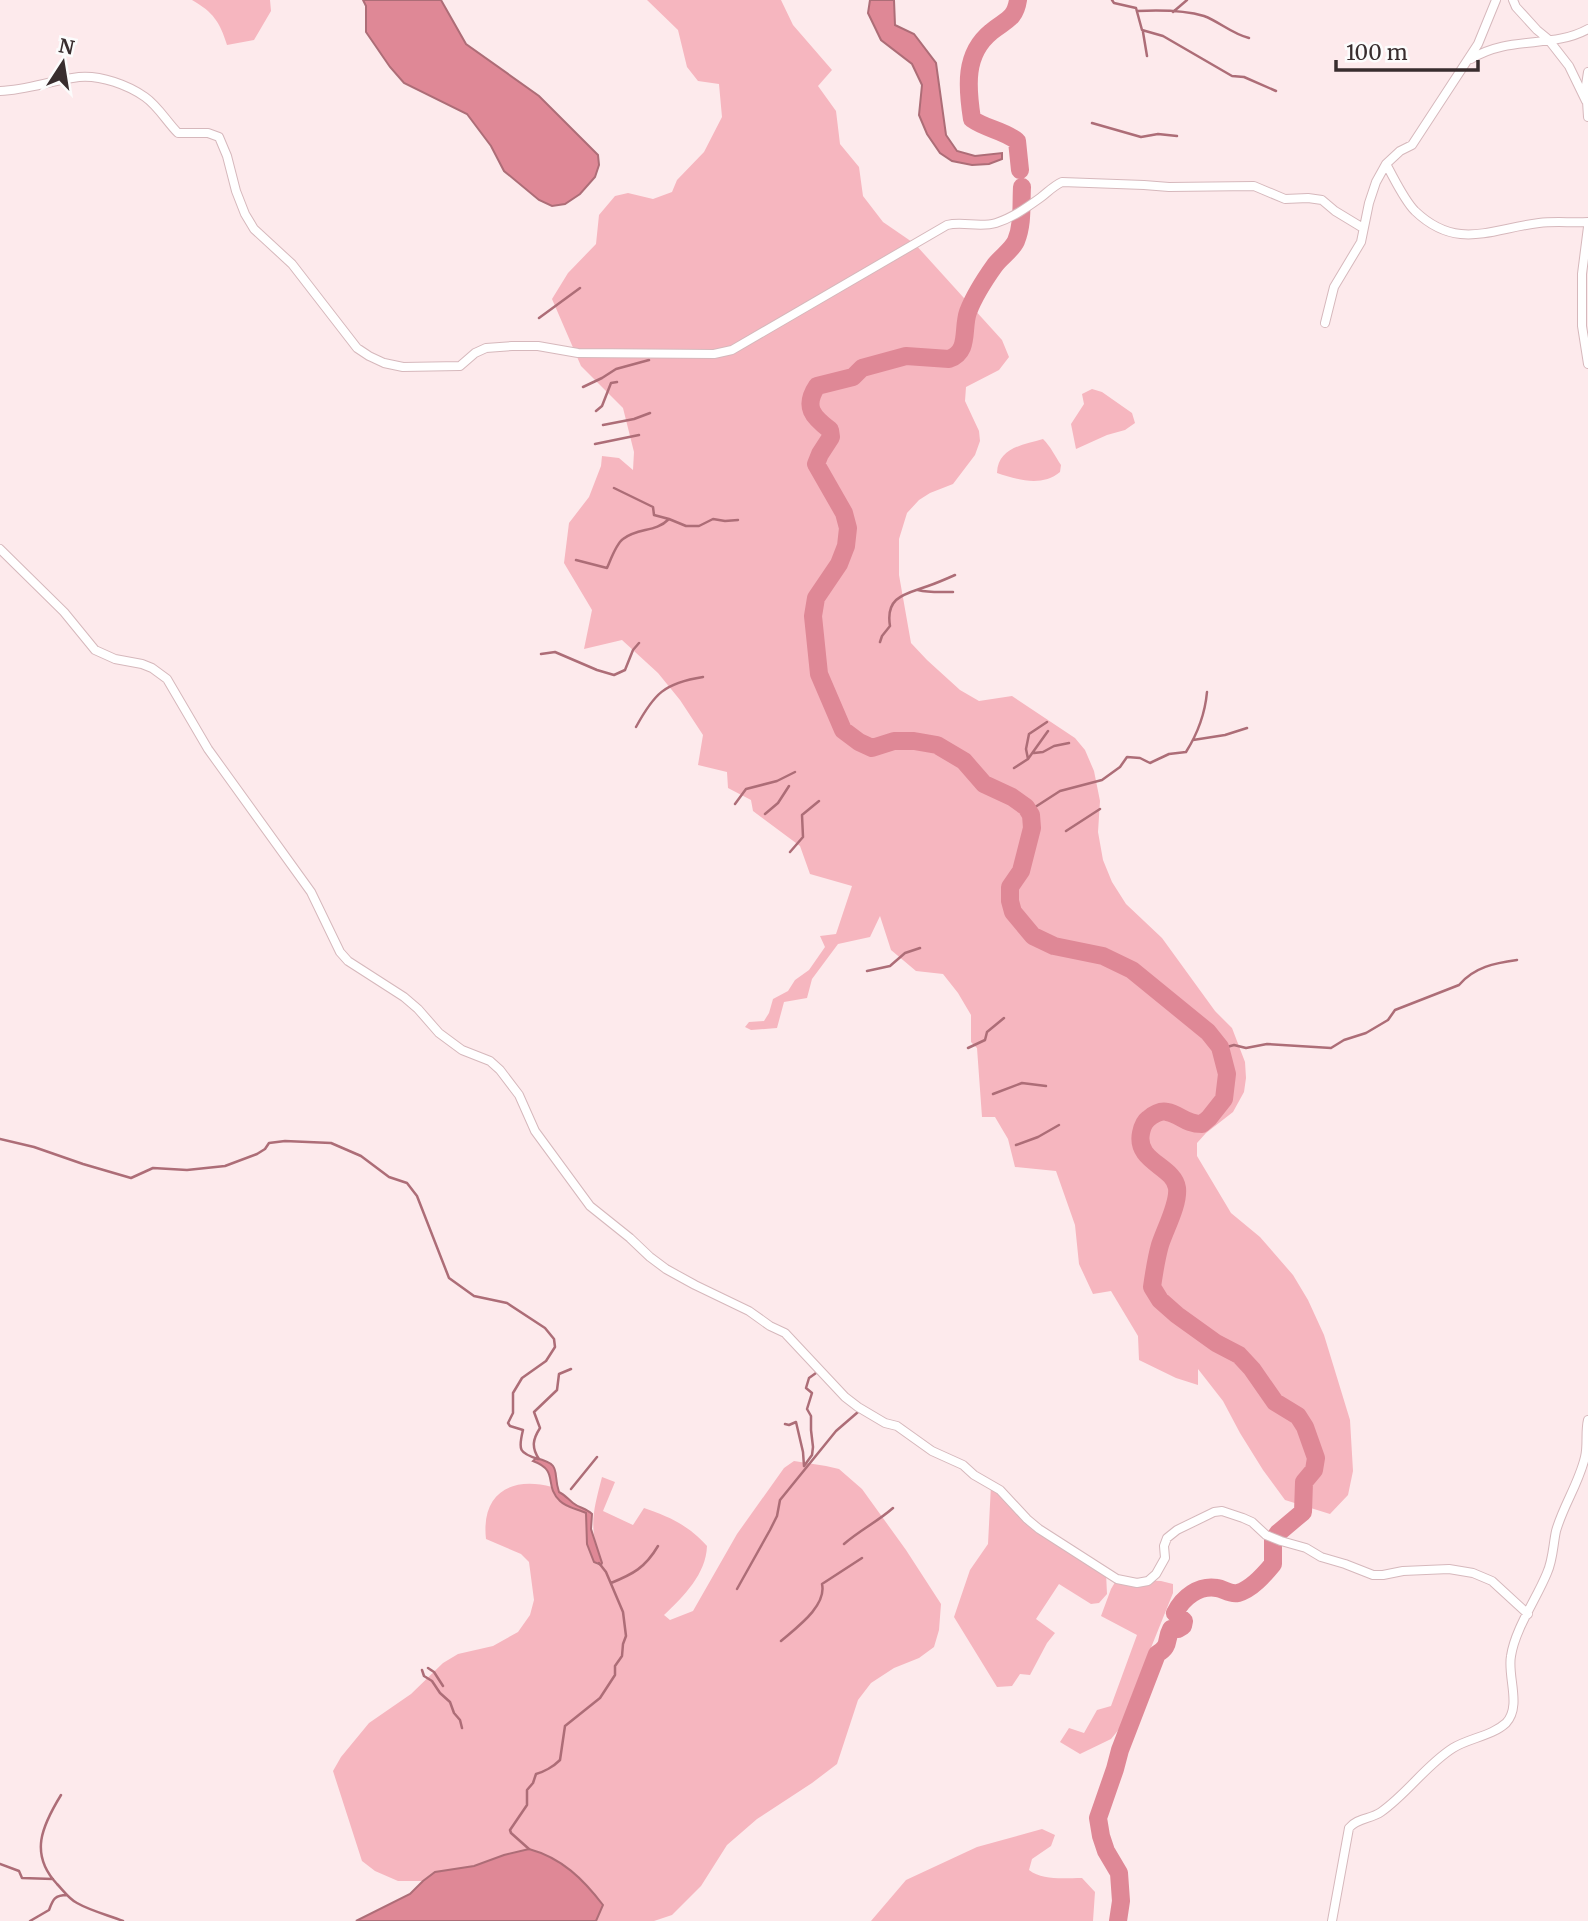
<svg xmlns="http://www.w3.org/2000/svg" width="1588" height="1921" font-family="Merriweather,serif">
	<rect width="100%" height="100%" fill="#fdeaec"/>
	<path fill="#f6b6bf" d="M192,0h78l1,11 -17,29 -27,5c-7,-23 -14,-33 -35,-45z
		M647,0h134l12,25 39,45 -14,16 18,25 4,33 19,23 4,29 20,26 32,22 87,96 7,17 -10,13 -33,17 -1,14 14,30 1,10 -5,14 -22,29 -23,9 -11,7 -12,13 -8,26v36l12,68 16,17 33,30 19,11 33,-5 63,42 10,12 9,21 6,30 -2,31 5,28 9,22 14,22 36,34 53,73 17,17 13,34 1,16 -2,14 -11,20 -27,21 -9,10v13l34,57 29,24 33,38 15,25 16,35 26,85 3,51 -5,24 -18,19 -45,-14 -22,-30 -23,-37 -17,-32 -25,-32v16l-22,-7 -37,-18 -1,-24 -27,-45 -18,3 -14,-30 -4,-39 -19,-54 -41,-4 -7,-28 -13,-22h-13l-5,-69 -6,-6v-27l-13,-22 -15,-19 -27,-3 -25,-21 -11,-34 -10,21 -32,7 -26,35 -5,19 -23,4 -7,26 -26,2 -6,-3 4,-5 15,-1 5,-8 4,-14 15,-8 7,-11 14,-10 16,-23 -5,-11 16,-2 16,-48 -42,-12 -10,-28 -47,-35 -2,-11 -23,-12 -1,-16 -29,-7 5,-30 -23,-35 -22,-27 -36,-33 -38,9 8,-39 -28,-47 5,-40 20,-26 12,-31 1,-10 17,2 14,12 1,-18 -11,-44 -42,-42 -29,-67 16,-26 28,-29 3,-29 16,-19 13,-3 25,6 19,-7 5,-12 27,-28 18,-35 -3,-33 -21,-3 -11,-14 -9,-37z
		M1092,389l10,3 30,21 3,10 -10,7 -18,5 -31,14 -5,-25 13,-20 -2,-10z
		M1043,439c8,8 12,17 18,26l-1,7c-18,15 -42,8 -63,1 1,-25 25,-28 46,-34z
		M794,1461l32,5 13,3 23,20 44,61 35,54 -2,26 -5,17 -15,11 -25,10 -23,15 -13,17 -21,64 -25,19 -55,36 -30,26 -26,41 -29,29 -18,6h-58l7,-16 -73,-56 -26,6 -30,11 -39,6 -12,9h-25l-23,-10 -13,-10 -29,-90 8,-14 28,-34 42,-29 32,-31 15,-9 35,-8 25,-14 12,-17 4,-15 -5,-38 -8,-8 -35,-15c-5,-45 24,-63 66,-52 9,19 16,19 34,26l10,51 4,1 2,-2c-14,-35 -9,-51 0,-86l13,5 -12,29 30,14 11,-17c26,9 44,17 63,38 -1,28 -23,50 -43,69l6,5 23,-9 44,-77 47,-66z
		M991,1485l36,34 79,54 1,21 -8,9 -8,1 -32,-20 -23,35 19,14 -8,10 -17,32 -10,-1 -8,12 -15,1 -43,-70 16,-47 18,-26z
		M1117,1579l44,2 12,3v9l-41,102 -7,27 -14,17 -31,15 -20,-12 9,-14 15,5 13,-23 14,-4 26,-71 -36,-19 10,-27z
		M1042,1829l13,6 -4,11 -19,13 -3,11c14,11 36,8 53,8l13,14 -2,29h-222l35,-41 71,-33z"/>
	<path fill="#df8896" stroke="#ad6d77" stroke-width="2" d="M363,0h78l25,44 73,52 59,59 1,10 -4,12 -15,17 -15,10 -13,2 -13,-6 -35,-29 -13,-25 -24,-32 -63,-31 -14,-16 -24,-35v-26z
		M870,0h24l1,25 19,9 22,29 10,72 11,16 18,5 27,-3v6l-13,5 -17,1 -20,-4 -12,-8 -13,-19 -8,-19 3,-30 -10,-21 -31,-24 -13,-27z
		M536,1458c27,7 16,13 23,34 6,3 9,7 14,11 6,5 13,5 19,11l-1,15 11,34 -1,2 -7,-3 -7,-18 -1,-31c-8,-4 -19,-5 -26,-12 -17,-16 0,-30 -27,-40z
		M529,1849c33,9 54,30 74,56l-7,16h-240l54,-27 13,-13 12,-9 39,-6 30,-11z"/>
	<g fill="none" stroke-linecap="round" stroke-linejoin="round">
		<path stroke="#ad6d77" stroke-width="2.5" d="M1112,0l2,3 22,5 6,22 21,6 69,40 12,1 32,14
			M1137,11c20,-1 47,-1 67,5 16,6 28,18 45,22
			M1173,12l14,-12
			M1143,32l4,24
			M1092,123l49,14 17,-3 19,2
			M539,318l41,-30
			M583,387l19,-9 14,-9 33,-9
			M596,411l6,-5 9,-23 6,-1
			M603,425l31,-6 16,-6
			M595,444l44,-9
			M614,488l39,19 1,8 15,4
			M576,560l31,8c4,-9 9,-24 16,-29 16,-12 32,-6 46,-20l17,7h13l14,-7 12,2 13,-1
			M918,590c11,3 23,2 35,2
			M880,642l2,-6 8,-10c-5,-30 16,-32 38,-40 9,-3 18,-7 27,-11
			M541,654l14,-2 42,18 17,5 11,-5 8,-20 6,-7
			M636,727c18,-33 28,-44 67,-50
			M1193,740l32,-5 22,-7
			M1034,753l9,-1 11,-6 15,-3
			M1028,759l20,-28
			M1014,768l14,-9 -2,-10 3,-15 18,-12
			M735,804l11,-15 31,-8 18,-9
			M1029,811l31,-20 42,-11 18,-13 7,-10 13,1 10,5 19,-9 17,-2c12,-19 19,-38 21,-60
			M765,814l13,-11 11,-17
			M1066,831l34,-22
			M790,852l13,-15 -1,-22 17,-14
			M867,971l23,-5 15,-13 15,-5
			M968,1048l17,-8 2,-8 17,-14
			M1223,1057l4,-10 7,-2 12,3 21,-4 64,4 13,-8 22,-7 22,-13 7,-10 64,-25c15,-18 36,-22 58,-25
			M993,1094l29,-11 24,3
			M0,1139l34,8 49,17 48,14 22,-10 34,2 38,-4 32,-12 8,-5 4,-6 16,-2 46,2 30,13 28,21 18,6 10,13 32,82 25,18 33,7 38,25 9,11 1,8 -9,14 -24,17 -9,15v20l-5,10 2,3 13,4c-5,20 -4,23 15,29
			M1016,1145l22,-8 21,-12
			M785,1424l4,1 7,-3 7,30 1,14
			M539,1459c-8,-12 -6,-20 1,-31l-6,-16 23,-22 2,-16 12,-5
			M804,1466l8,-11 1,-8 -2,-17v-14l-4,-7 5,-16 -6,-5 3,-10 7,-5
			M571,1489l26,-32
			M844,1544c16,-14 33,-22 49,-36
			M611,1583c22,-9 34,-15 47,-37
			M737,1589l33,-59 7,-14 3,-16 56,-69 22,-19
			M781,1641c15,-13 46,-35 41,-57l40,-26
			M428,1668l6,4 9,14
			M422,1670l2,6 8,5 8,12 10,9 4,11 6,7 2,8
			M61,1795c-19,31 -32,59 -4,89 6,6 12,15 20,19 14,8 31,12 46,18
			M529,1849l-18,-16 -1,-3 17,-25v-15l6,-7 3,-9c8,-2 18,-8 24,-14l5,-34 35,-28 15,-23v-9l7,-10 1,-12 3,-8 -3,-24 -17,-40 -7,-9
			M0,1864l19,7 3,7 31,1
			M30,1921l19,-11c4,-11 6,-15 18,-15"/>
		<path stroke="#df8896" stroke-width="18" d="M1018,0c-3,20 -13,20 -27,32 -27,22 -24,55 -19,87 14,10 31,11 45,22l3,29
			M1022,187c-1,18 1,37 -6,54 -4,9 -15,16 -21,24 -10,14 -21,31 -27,47 -6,17 2,40 -19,47l-43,-3 -44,12 -9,9 -36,9c-14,21 -4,31 13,44l1,7 -11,17 -4,10 28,49 4,15 -2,18 -7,18 -23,34 -3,18 6,58 24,56 16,12 13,6 22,-7h20l23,4 27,16 20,23 28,13 14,10 5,8 1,13 -11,43 -11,16v14l3,11 20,24 21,10 49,10 29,14 76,62 12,15 7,27 -3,25 -15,19 -7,6c-17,0 -22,-10 -35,-12 -6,-2 -15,3 -19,7 -4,3 -6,9 -7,14 -6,29 33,33 36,55 2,16 -12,41 -17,57 -4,14 -6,28 -8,42l8,13 17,15 39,28 23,12 13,14 23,33 23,14 7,11 11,31 -2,12 -10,12 -1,30 -25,21 -5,7v24c-9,11 -21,25 -35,29 -8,2 -14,-4 -21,-5 -18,-3 -34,9 -42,25l9,8 -1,5 -5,3h-7c-6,11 0,17 -14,25l-37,96 -5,19 -17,49 3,18 5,15 13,22 2,28 -3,20"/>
		<defs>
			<path id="minor" d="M1513,0l3,7 21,23 11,9 21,27 17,35
				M1471,59c39,-24 81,-10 117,-30
				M1588,72l-2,13 2,32
				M0,91c28,-1 52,-11 79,-14 22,-2 49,8 66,20 13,9 22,25 33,36h30l11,4 8,19 9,35 9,23 9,15 38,35 65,84 12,8 15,7 19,4 57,-1 15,-13 11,-5 26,-2h26l40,7 136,1 18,-4 215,-125c16,-4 32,3 49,-2 16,-5 30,-15 44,-25 7,-5 13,-12 22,-16l82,3 25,2 85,-1 31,13 23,-1 14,2 13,11 28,17
				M1386,164c8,14 18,36 29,47 42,40 75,18 124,12 16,-2 33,0 49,-1
				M1588,227l-6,47v52l6,38
				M1325,323l9,-36 27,-45 8,-39 7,-21 10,-18 14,-13 12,-6 66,-101 18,-44
				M0,549l64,63 31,38 20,9 27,5 10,4 15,11 41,70 103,143 29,60 8,9 56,36 14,12 21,24 23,17 28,11 10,9 19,25 16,36 55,75 40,32 20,19 16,12 29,16 54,26 21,15 15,7 60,64 13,10 27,16 12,3 35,25 31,14 11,10 26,15 27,29 12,10 78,50 20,4 11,-2 8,-7 9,-16 -1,-12 3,-8 10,-8 37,-18 8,-1 21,7 9,4 14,13 15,6 25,7 15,9 24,7 28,11h10l20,-4 46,-2 24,4 19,8 36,33
				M1332,1921l17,-93c8,-10 22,-9 32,-16 27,-19 45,-47 72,-64 16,-10 39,-12 53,-25 16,-17 1,-47 5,-67 4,-27 26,-58 36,-83 6,-13 6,-28 9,-42 7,-25 23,-48 29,-74 3,-12 0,-25 3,-37"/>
		</defs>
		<use href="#minor" stroke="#d6b8bc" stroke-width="10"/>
		<use href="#minor" stroke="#fff" stroke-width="8"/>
	</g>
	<g transform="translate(63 63) rotate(12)" stroke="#fcfcfc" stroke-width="5" paint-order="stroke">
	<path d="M0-5L12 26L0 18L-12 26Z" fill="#382d2e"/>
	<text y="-10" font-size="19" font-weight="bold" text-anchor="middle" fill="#382d2e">N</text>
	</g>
	<path d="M1336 60v10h142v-10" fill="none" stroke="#382d2e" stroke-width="3.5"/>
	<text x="1346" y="60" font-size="21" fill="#382d2e" stroke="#fcfcfc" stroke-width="5" paint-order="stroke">100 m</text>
</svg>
